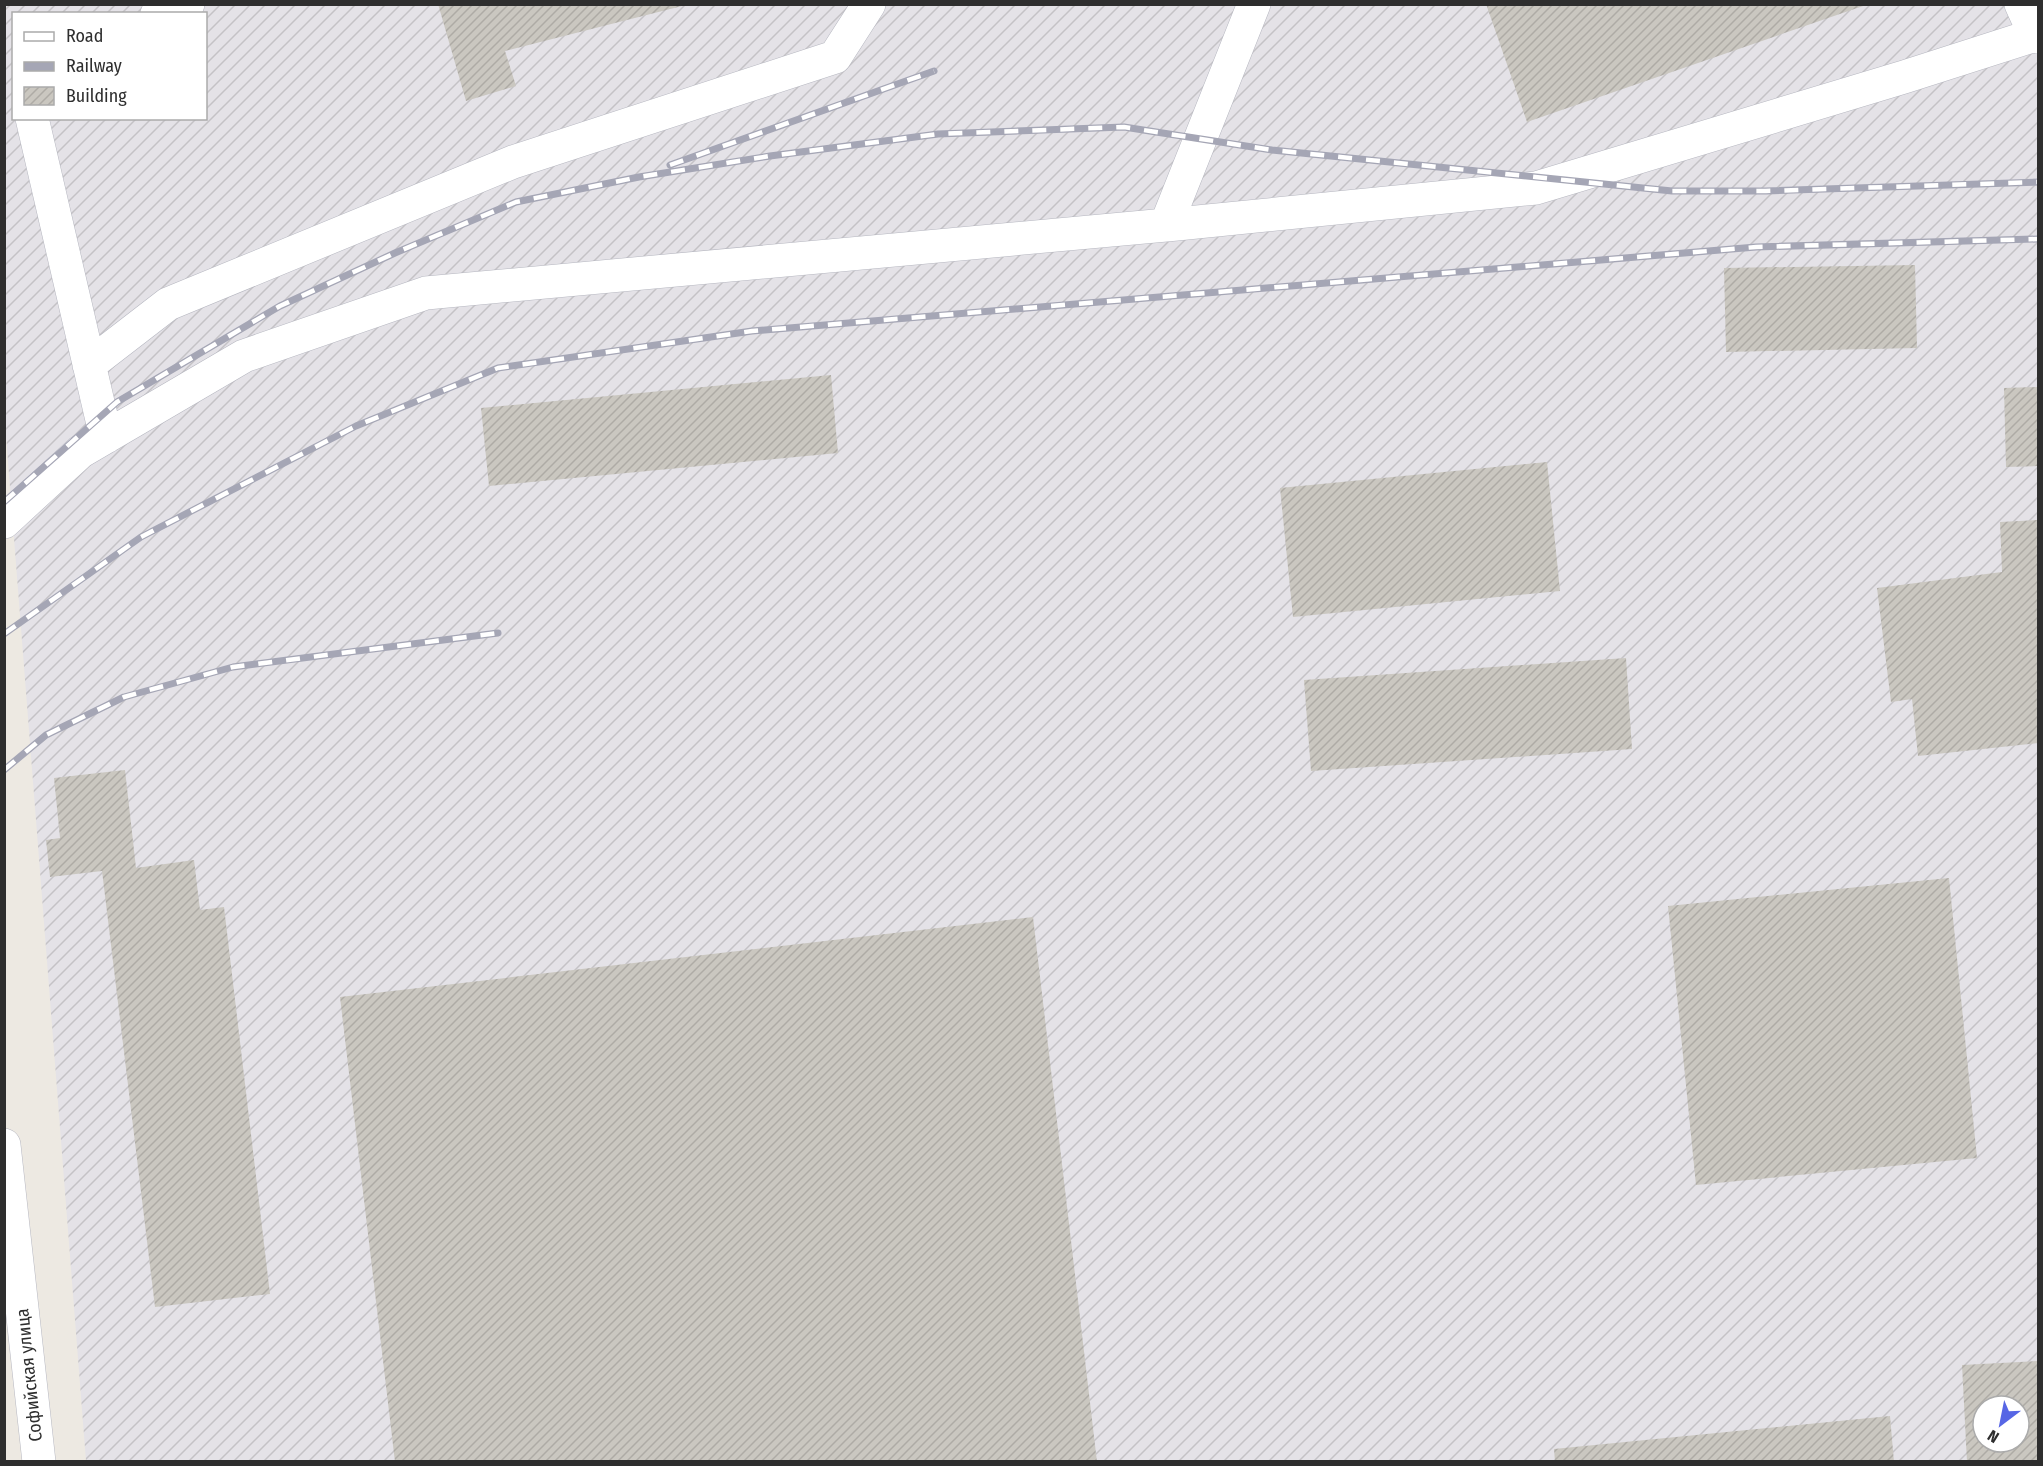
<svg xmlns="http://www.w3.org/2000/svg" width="2043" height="1466" font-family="'Fira Sans Condensed',sans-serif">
	<defs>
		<pattern id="industrial-furrows" width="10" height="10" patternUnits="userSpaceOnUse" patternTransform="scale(1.5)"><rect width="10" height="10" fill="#e4e2e7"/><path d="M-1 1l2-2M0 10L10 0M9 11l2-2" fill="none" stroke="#c4c2c6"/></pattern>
		<pattern id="building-hatch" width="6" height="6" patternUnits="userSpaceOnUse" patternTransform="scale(1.5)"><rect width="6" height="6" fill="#cac7c0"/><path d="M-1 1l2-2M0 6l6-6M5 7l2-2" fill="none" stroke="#aeaba5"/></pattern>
	</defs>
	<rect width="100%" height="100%" fill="#ede9e2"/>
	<path fill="url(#industrial-furrows)" fill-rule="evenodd" d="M4,5h2034v1456h-1952l-81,-1038zM14,14h192v104h-192zM1983,1406h36v36h-36z"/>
	<path fill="url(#building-hatch)" fill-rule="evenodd" d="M438,4h248v1l-181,46 11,35 -50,15z
		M1486,4h380v1l-339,117z
		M1915,265l2,83 -191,4 -2,-84z
		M831,375l7,78 -349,33 -8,-78z
		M2038,387v79l-32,1 -2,-79z
		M1547,462l13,129 -267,26 -13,-129z
		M2038,520v223l-120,13 -6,-57 -21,3 -14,-114 125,-16 -2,-50z
		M1626,658l6,91 -321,22 -7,-91z
		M125,770l11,98 58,-8 6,50 24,-3 46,387 -115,13 -53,-436 -52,6 -4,-37 14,-2 -6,-60z
		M1949,878l28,280 -281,27 -28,-279z
		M1033,917l64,545h-702l-55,-465z
		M2038,1361v101h-71l-5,-97zM1983,1406h36v36h-36z
		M1890,1416l4,46h-339l-1,-13z"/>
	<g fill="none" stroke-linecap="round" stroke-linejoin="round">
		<defs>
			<path id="minor" d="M2021,4l14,31
				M157,14l31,-10
				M32,118l74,319
				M1166,225l88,-221
				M89,365l79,-61 345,-142 322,-105 34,-53
				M4,522l76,-70 164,-96 182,-63 751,-69 359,-36 368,-111 131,-42 3,2
				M4,1145l35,317"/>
		</defs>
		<use href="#minor" stroke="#b6b7c0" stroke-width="34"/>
		<use href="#minor" stroke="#fff" stroke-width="33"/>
		<defs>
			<path id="rail" d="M670,165l264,-94
				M4,502l113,-100 163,-96 115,-53 121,-51 123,-25 131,-21 168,-22 186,-7 148,23 400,41h94l272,-9
				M4,634l137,-97 215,-111 142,-58 254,-37 1004,-84 282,-8
				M4,770l42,-35 78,-38 109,-30 265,-34"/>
		</defs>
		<use href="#rail" stroke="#a5a6b5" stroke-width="7"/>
		<use href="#rail" stroke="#fff" stroke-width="4.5" stroke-dasharray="14" stroke-linecap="butt"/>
	</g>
	<g text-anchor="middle" stroke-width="6" stroke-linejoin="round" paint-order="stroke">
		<g font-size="18" fill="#2e2e2e" stroke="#fff">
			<text transform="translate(29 1375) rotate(-96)" y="6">Софийская улица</text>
		</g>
	</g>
	<rect width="2043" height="1466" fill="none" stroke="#2e2e2e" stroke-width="12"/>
	<rect x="12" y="12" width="195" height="108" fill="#ffffff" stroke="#ababab" stroke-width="1.5"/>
	<rect x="24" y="32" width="30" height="9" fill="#ffffff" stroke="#ababab" stroke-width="1.5"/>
	<text x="66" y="42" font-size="18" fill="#2e2e2e">Road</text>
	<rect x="24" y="62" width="30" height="9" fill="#a5a6b5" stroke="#ababab" stroke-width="1.5"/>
	<text x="66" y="72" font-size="18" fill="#2e2e2e">Railway</text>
	<rect x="24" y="87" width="30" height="18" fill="url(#building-hatch)" stroke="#ababab" stroke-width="1.5"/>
	<text x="66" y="102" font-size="18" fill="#2e2e2e">Building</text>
	<g transform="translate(2001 1424) rotate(212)"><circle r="28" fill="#ffffff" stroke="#ababab" stroke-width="1.5"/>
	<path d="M0-4.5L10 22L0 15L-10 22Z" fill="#5766e5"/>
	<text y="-9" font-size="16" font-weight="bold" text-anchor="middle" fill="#2e2e2e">N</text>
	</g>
</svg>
